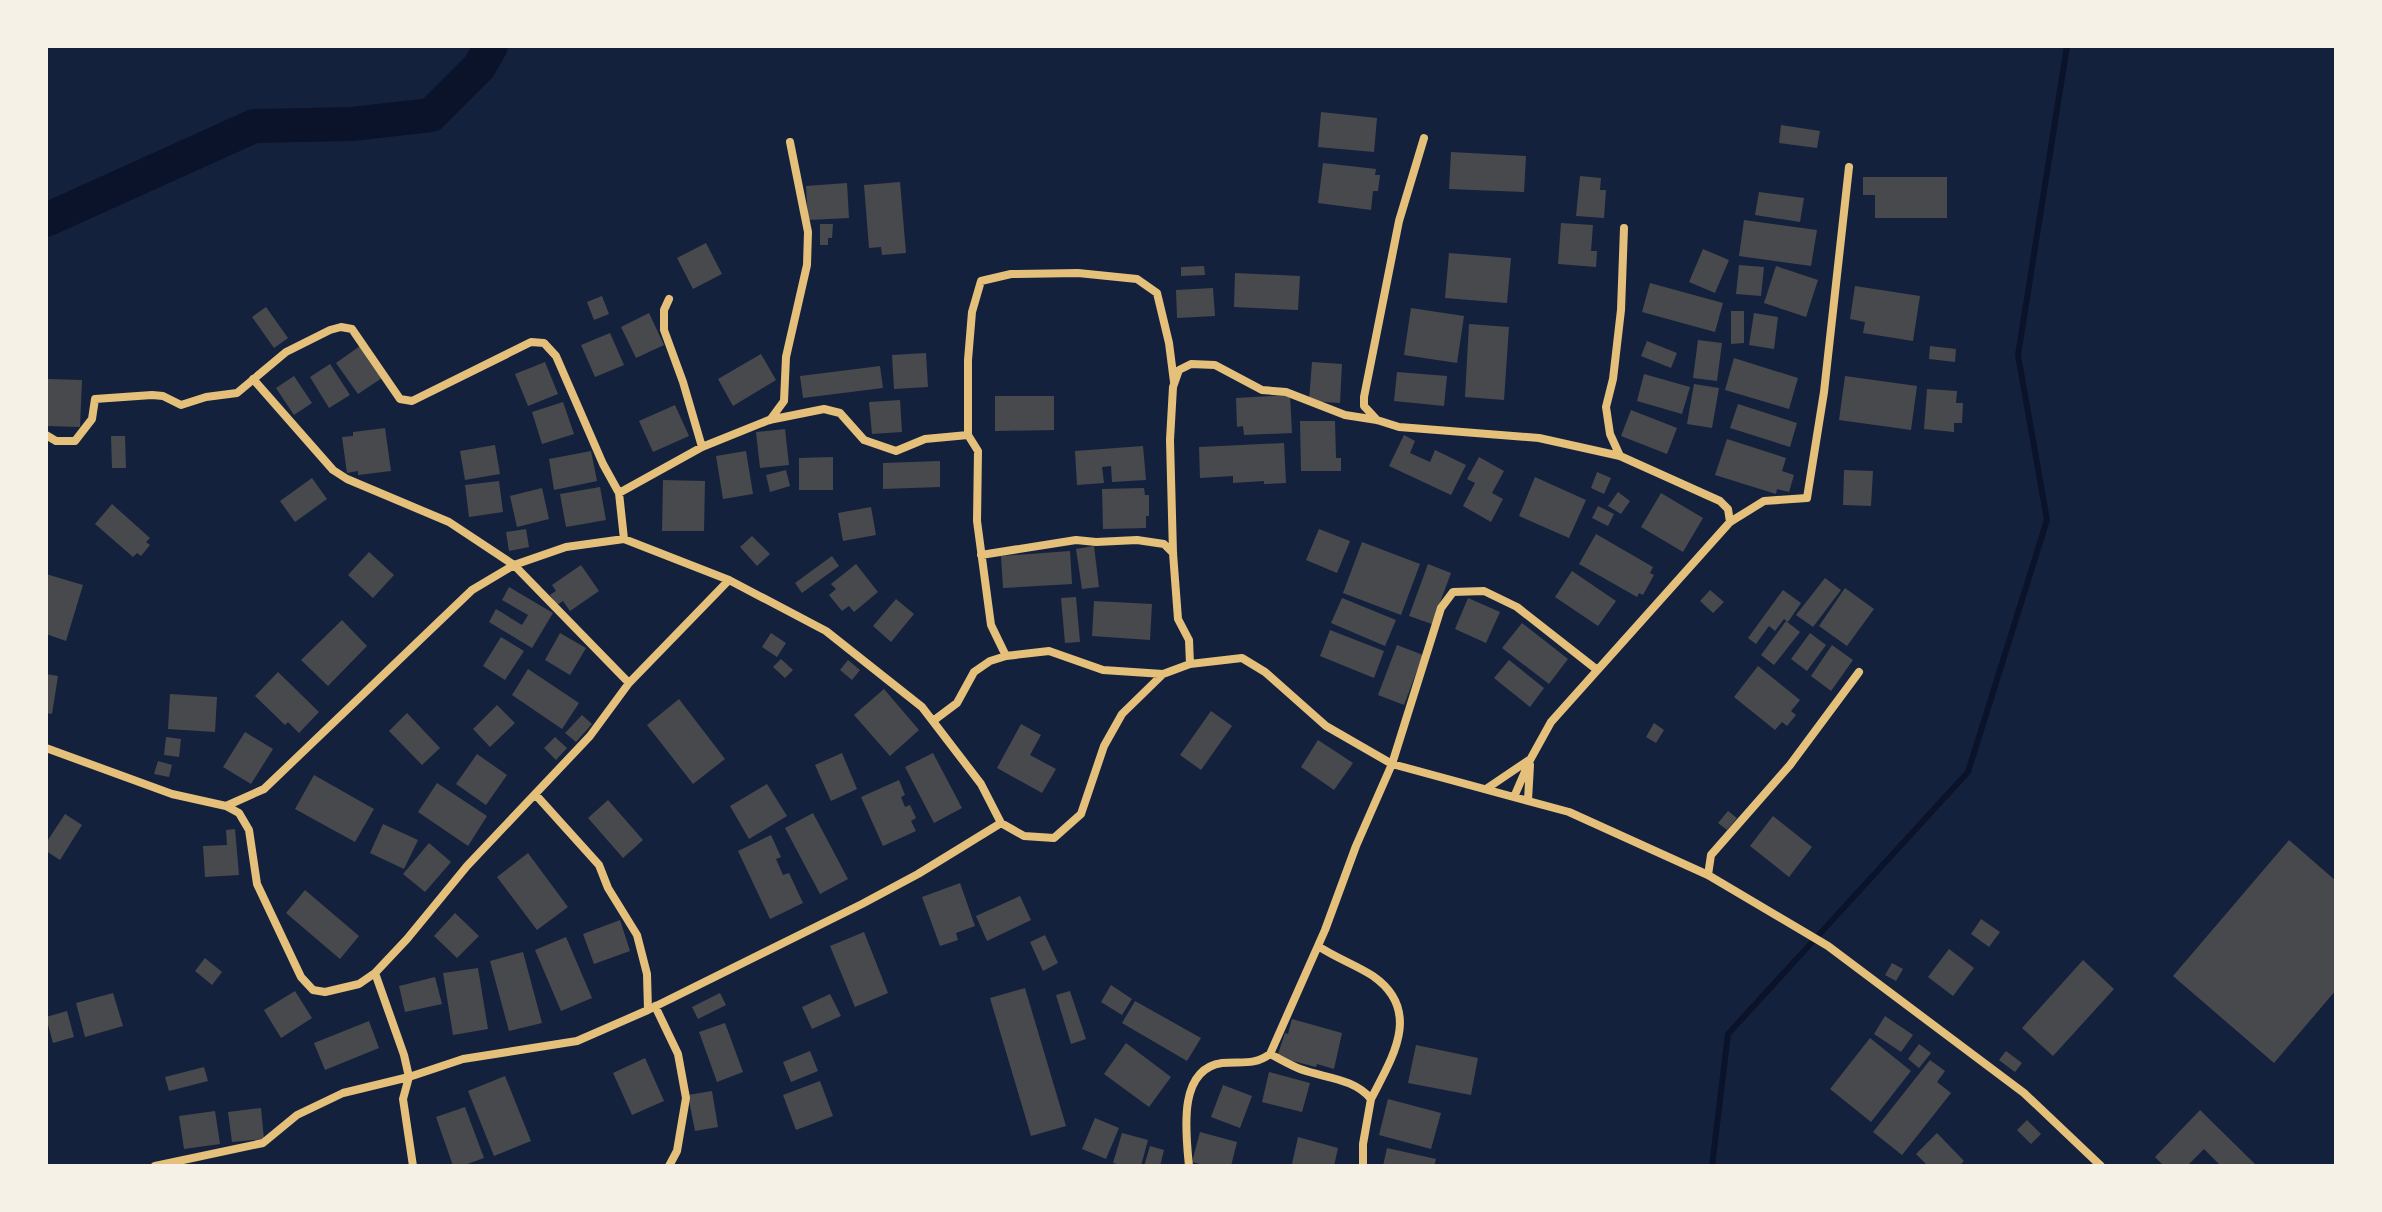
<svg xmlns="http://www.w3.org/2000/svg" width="2382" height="1212" font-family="'Exo 2',sans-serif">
	<rect width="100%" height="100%" fill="#14213d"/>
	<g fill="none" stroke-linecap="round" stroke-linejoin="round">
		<path stroke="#0b132b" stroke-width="6" d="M1712,1166l16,-132 240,-262 79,-252 -29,-165 49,-309"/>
		<path stroke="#0b132b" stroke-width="34" d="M46,220l208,-94 98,-2 79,-9 48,-48 12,-21"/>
	</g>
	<path fill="#48494c" d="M1321,112l56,6 -3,34 -56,-5z
		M1781,125l39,6 -3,17 -38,-5z
		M1451,152l75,4 -2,36 -75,-3z
		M1323,163l53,6 -1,6h5l-2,16h-5l-2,19 -53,-7z
		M1580,176l21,2 -1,12h6l-2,28 -28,-2z
		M1863,177h84v41h-72v-23h-12z
		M900,182l6,71 -24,2 -1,-8 -12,1 -5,-63z
		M847,183l2,35 -41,2 -2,-34z
		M1759,192l45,6 -4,24 -45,-7z
		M1744,220l73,10 -6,36 -72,-10z
		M1561,223l32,2 -2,26h6l-1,16 -38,-3z
		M820,224h13l-1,14h-4v7h-8z
		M706,243l16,31 -29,15 -16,-31z
		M1703,249l26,11 -14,33 -26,-11z
		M1449,253l62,5 -4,45 -62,-5z
		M1739,265l25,2 -3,29 -25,-2z
		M1204,266l1,9 -24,1v-9z
		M1776,266l42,14 -12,37 -42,-14z
		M1235,273l65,3 -2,34 -64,-3z
		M1650,283l73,20 -8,29 -73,-20z
		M1855,286l65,10 -7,45 -50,-8 2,-11 -15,-3z
		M1213,288l2,28 -38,2 -1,-28z
		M602,296l7,18 -15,6 -7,-18z
		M266,307l22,31 -14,10 -22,-31z
		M1411,308l53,8 -7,47 -53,-8z
		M1731,311h13v32l-13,1z
		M649,313l15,32 -28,13 -15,-31z
		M1754,313l24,4 -4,32 -25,-4z
		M1469,324l40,3 -5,73 -39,-3z
		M610,333l14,32 -29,12 -14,-32z
		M1698,340l24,3 -5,38 -24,-3z
		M1647,341l30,12 -6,15 -30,-12z
		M360,346l22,32 -24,16 -22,-31z
		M1930,346l26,3 -1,13 -26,-3z
		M926,353l2,34 -34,2 -2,-34z
		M761,354l15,26 -43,26 -15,-27z
		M1734,358l64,20 -9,31 -64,-19z
		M545,362l13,32 -30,12 -13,-32z
		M1312,362l30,2 -2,39 -31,-2z
		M330,364l20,31 -21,13 -19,-31z
		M880,366l3,22 -80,10 -3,-22z
		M1397,372l50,4 -3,30 -50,-5z
		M1644,374l46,13 -8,27 -45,-13z
		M294,376l18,27 -18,12 -18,-27z
		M1845,376l72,10 -6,44 -72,-10z
		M48,379l34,1 -2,47 -33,-1z
		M1694,384l25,4 -7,40 -25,-4z
		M1927,389l30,2 -1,12h7l-1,20h-8v9l-30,-3z
		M1290,395l2,38 -48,2 -1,-9 -6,1 -1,-29z
		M995,396h59v34l-59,1z
		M900,400l2,32 -30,2 -3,-32z
		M563,402l11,32 -32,10 -10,-32z
		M1738,404l59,19 -7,24 -60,-19z
		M675,405l14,31 -36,16 -14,-31z
		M1631,410l46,18 -10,26 -46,-18z
		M1300,421h35l1,37h5v13h-40z
		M385,428l6,43 -33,4v-4l-11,2 -5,-36 11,-1v-4z
		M785,429l4,36 -29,3 -4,-36z
		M1404,435l11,6 -5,12 20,9 5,-12 31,15 -15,30 -62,-29z
		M111,436h14l1,32h-14z
		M1727,439l59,19 -4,13 12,4 -5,17 -12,-3 -1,5 -61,-19z
		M1284,443l2,40 -22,1v-3l-31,2v-7l-33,2 -1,-31z
		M495,445l5,29 -35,6 -5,-29z
		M1143,446l3,34 -34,2 -1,-16 -9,1 2,16 -27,2 -2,-34z
		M591,451l6,30 -43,9 -5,-31z
		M746,451l7,43 -30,5 -7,-43z
		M833,457v33h-34v-32z
		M1479,457l25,14 -12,22 11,6 -12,23 -28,-16 12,-23 -8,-4z
		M940,461v26l-57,2v-26z
		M786,470l4,16 -20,6 -4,-17z
		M1844,470l29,1 -2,35 -28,-1z
		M1597,472l14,6 -7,16 -13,-6z
		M1535,477l51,23 -17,38 -50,-22z
		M312,478l15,21 -32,23 -15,-21z
		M663,480l42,1 -1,50h-42z
		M499,481l4,31 -34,5 -4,-32z
		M600,487l6,33 -40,7 -6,-33z
		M542,488l7,31 -32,8 -7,-31z
		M1144,488l1,7h4v21h-3v12l-43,1 -1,-40z
		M1618,492l12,9 -9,13 -13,-8z
		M1661,493l42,25 -20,34 -42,-25z
		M112,504l38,34 -4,4 4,3 -9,11 -4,-3 -4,4 -38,-33z
		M1598,506l16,8 -6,12 -16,-8z
		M871,507l5,28 -33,6 -5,-28z
		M526,529l3,18 -20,4 -3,-19z
		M1319,529l31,12 -13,32 -31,-13z
		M1596,534l57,33 -3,6 4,2 -11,20 -4,-2 -2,4 -58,-33z
		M752,536l18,18 -13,12 -17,-19z
		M1362,542l58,22 -19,51 -58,-22z
		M1094,546l5,41 -17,2 -6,-40z
		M1070,551l2,33 -69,4 -2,-32z
		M369,552l25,23 -21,23 -25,-23z
		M832,556l7,10 -37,27 -7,-10z
		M856,564l22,28 -24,20 -5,-6 -7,5 -13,-16 7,-6 -5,-5z
		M1428,564l23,9 -19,51 -23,-8z
		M581,565l18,26 -29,20 -7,-10 -6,4 -7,-10 6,-4 -4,-6z
		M1572,571l44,30 -18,25 -43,-29z
		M46,574l37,11 -17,56 -20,-7z
		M1825,578l16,12 -28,37 -17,-12z
		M509,587l44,26 -21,35 -43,-26 7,-13 26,16 6,-10 -26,-15z
		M1845,588l29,21 -27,37 -28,-20z
		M1710,590l14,12 -11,11 -13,-12z
		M1783,590l18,13 -13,19 -4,-3 -9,12 -6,-5 -13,18 -8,-6z
		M1076,597l4,45 -15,1 -4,-45z
		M1342,598l54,22 -11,26 -54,-23z
		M1468,598l32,14 -14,31 -31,-14z
		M896,599l18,15 -23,28 -18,-16z
		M1094,601l58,3 -2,36 -58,-4z
		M342,620l25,26 -39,40 -27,-26z
		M1786,621l14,11 -26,33 -13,-10z
		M1522,623l46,36 -19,25 -47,-36z
		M1330,630l54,21 -10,27 -54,-22z
		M560,633l26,15 -16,27 -25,-15z
		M771,633l15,10 -9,14 -15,-10z
		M1810,633l16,12 -19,26 -16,-12z
		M501,637l23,14 -19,29 -22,-14z
		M1397,645l26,10 -19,50 -26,-10z
		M1832,645l21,15 -22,31 -20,-15z
		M781,659l12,11 -8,8 -12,-11z
		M848,660l12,10 -8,10 -12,-10z
		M1509,660l35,28 -14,19 -36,-29z
		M1758,666l42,34 -9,11 5,4 -9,11 -5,-4 -7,8 -41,-33z
		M528,669l51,34 -17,26 -50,-34z
		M278,672l41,40 -20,21 -11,-11 -3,3 -30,-29z
		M46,674l12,2 -6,38 -6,-1z
		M884,689l35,41 -29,26 -36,-41z
		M170,694l47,3 -2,35 -47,-3z
		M679,699l46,60 -32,25 -46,-59z
		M497,705l18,18 -25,24 -17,-18z
		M1211,711l21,15 -31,44 -21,-15z
		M407,713l33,35 -18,17 -33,-34z
		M582,715l10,9 -16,18 -11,-9z
		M1654,723l10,7 -8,13 -10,-6z
		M1021,724l20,11 -11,20 26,14 -14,24 -45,-25z
		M245,732l28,17 -22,35 -28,-17z
		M166,737l15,2 -2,18 -15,-2z
		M555,737l12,11 -11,12 -12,-12z
		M1318,740l35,23 -19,27 -33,-23z
		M842,753l15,36 -26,12 -16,-36z
		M933,753l29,55 -28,15 -29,-56z
		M477,754l30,21 -21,30 -30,-21z
		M158,761l14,4 -3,12 -15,-3z
		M314,775l60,34 -19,33 -60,-33z
		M899,780l6,15 -4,2 4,10 5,-2 6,13 -5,3 5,10 -33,15 -22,-49z
		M437,783l50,33 -19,30 -50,-34z
		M767,784l20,32 -38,23 -19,-33z
		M608,800l35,40 -20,18 -35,-40z
		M1728,811l9,7 -10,12 -9,-7z
		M813,813l35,66 -28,15 -35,-66z
		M65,814l17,11 -22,35 -14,-9v-8z
		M1773,816l39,31 -23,30 -39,-31z
		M383,824l35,16 -14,29 -34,-16z
		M235,829l4,46 -34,2 -2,-31 24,-1 -1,-15z
		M771,835l10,22 -5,2 7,16 6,-2 14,30 -33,16 -32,-68z
		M2289,840l47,41v109l-62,73 -101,-87z
		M429,843l22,19 -26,30 -22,-18z
		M528,853l40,54 -31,23 -40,-53z
		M960,883l15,43 -19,7 2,7 -18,6 -18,-49z
		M305,890l54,46 -19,23 -54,-46z
		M1020,896l11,24 -44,21 -11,-25z
		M455,913l24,23 -22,22 -23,-22z
		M1981,919l19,13 -11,15 -18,-13z
		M620,920l10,31 -36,13 -11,-30z
		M864,932l24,61 -33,14 -25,-61z
		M1045,935l13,28 -15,8 -13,-29z
		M566,937l26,61 -31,13 -26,-61z
		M1949,949l25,19 -21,28 -25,-19z
		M523,952l19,71 -33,8 -19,-70z
		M205,958l17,14 -10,13 -17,-14z
		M2083,960l31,29 -61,67 -31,-28z
		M1892,963l11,6 -7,12 -11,-6z
		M478,968l10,61 -35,6 -10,-62z
		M435,977l7,27 -37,8 -6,-26z
		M1111,985l21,14 -10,16 -21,-13z
		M1025,988l41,138 -35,10 -41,-138z
		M295,991l17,27 -31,20 -17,-28z
		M1070,991l16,48 -15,5 -15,-49z
		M113,993l10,33 -38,11 -9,-34z
		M720,993l6,12 -28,14 -6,-12z
		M830,994l11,22 -29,13 -10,-22z
		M1135,1001l66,37 -14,23 -65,-38z
		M67,1011l7,26 -21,6 -7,-26z
		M1885,1016l28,19 -12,17 -27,-18z
		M1292,1019l50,14 -8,36 -17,-5 -1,3 -39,-10 8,-24 3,1z
		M369,1021l10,27 -54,22 -11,-27z
		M725,1023l18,49 -26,10 -18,-50z
		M1870,1038l41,33 -40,51 -41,-33z
		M1126,1043l45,34 -22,30 -45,-33z
		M1919,1044l12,9 -12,15 -11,-9z
		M1416,1045l62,13 -7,37 -63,-12z
		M810,1051l8,20 -27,11 -8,-20z
		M2006,1051l16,12 -7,9 -16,-12z
		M645,1058l19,43 -32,14 -19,-42z
		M1930,1060l15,11 -8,11 14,11 -49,62 -29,-23z
		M204,1067l4,14 -39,10 -4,-14z
		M1269,1072l41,11 -8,29 -40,-10z
		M505,1076l26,65 -37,15 -26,-65z
		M820,1081l13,35 -37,14 -13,-35z
		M1223,1085l29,11 -12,32 -29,-11z
		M712,1091l6,36 -23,4 -7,-36z
		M1388,1099l53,14 -10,36 -52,-14z
		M465,1107l19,51 -22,8h-9l-17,-49z
		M261,1108l3,31 -32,3 -4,-30z
		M2200,1110l57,56h-36l-17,-17 -17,17h-23l-9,-9z
		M215,1111l5,33 -36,5 -5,-33z
		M1095,1118l24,10 -13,31 -24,-10z
		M2027,1120l14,14 -10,10 -14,-14z
		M1200,1132l37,10 -6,24h-23l-16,-4z
		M1122,1133l26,7 -7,26h-16l-12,-3z
		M1937,1133l27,28 -5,5h-31l-12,-12z
		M1298,1137l40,11 -4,18 -42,-2z
		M1150,1146l14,4 -4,16h-16z
		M1387,1148l49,11 -2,7h-51z"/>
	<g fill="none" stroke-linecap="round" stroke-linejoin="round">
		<path stroke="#e5c07b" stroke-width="8" d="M669,299l-5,11v20l19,52 19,65
			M253,379l80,91 14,9 102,43 65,43 115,118
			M770,420l14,-19 2,-44 21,-92 1,-33 -18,-90
			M1377,420l-13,-14v-9l35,-176 25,-83
			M46,435l10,6h19l17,-22 3,-20 57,-4 11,1 18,9 25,-8 31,-4 49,-41 44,-22 11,-3 11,2 48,70 12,2 119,-59 13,1 12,13 47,108 16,29 5,46
			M1620,456l-10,-22 -4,-27 7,-28 8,-69 3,-82
			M619,493l83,-46 67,-27 55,-11 16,4 24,27 32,11 29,-12 43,-4
			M981,555l95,-15 20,2 41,-2 27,4 9,9
			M1006,656l-15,-31 -14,-104 1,-70 -10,-16v-75l4,-48 9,-31 30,-7 67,-1 59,6 20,14 12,50 5,39
			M1190,664l-1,-24 -11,-21 -5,-66 -3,-113 3,-53 6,-17 12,-6 24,1 47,25 24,2 59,23 32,5 22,7 140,11 81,18 100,45 8,8 2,13
			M933,721l24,-18 17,-31 16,-11 16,-5 43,-5 54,19 60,4
			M46,748l126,46 54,12 38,-17 208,-199 42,-25 52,-18 58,-8 105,41 97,51 96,76 59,77 20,39 23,13 30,2 27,-24 23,-68 18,-32 41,-40 27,-10 52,-6 23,14 61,54 66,38 177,48 139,63 120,71 196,147 77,73
			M1486,789l43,-29
			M535,794l64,71 9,23 29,47 10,39 1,36
			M1514,797l16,-37 21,-38 179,-200 34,-21 43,-3 17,-106 25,-225
			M1528,800l2,-35
			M226,806l13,7 10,17 8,54 44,93 12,13 12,2 34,-8 16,-11 32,-34 60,-73 123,-130 39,-53 100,-103
			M1708,875l3,-20 79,-90 69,-93
			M1318,946c18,12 38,19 55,30 50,35 19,82 -2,123
			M375,973l29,82 5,22 -6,22 10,67
			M655,1006l23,48 8,44 -9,53 -8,15
			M1270,1054c10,5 20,11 30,15 24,9 54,9 71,30l-8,45v22
			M155,1166l108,-23 34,-28 46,-22 66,-16 54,-18 114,-18 71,-31 214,-106 56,-30 83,-51
			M1189,1166c-3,-32 -12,-97 33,-103 18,-2 32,3 48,-9l55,-124 31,-84 36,-82 49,-156 12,-16 31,-1 33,16 79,62"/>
	</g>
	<rect width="2382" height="1212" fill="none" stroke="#f6f1e7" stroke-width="96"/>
</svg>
